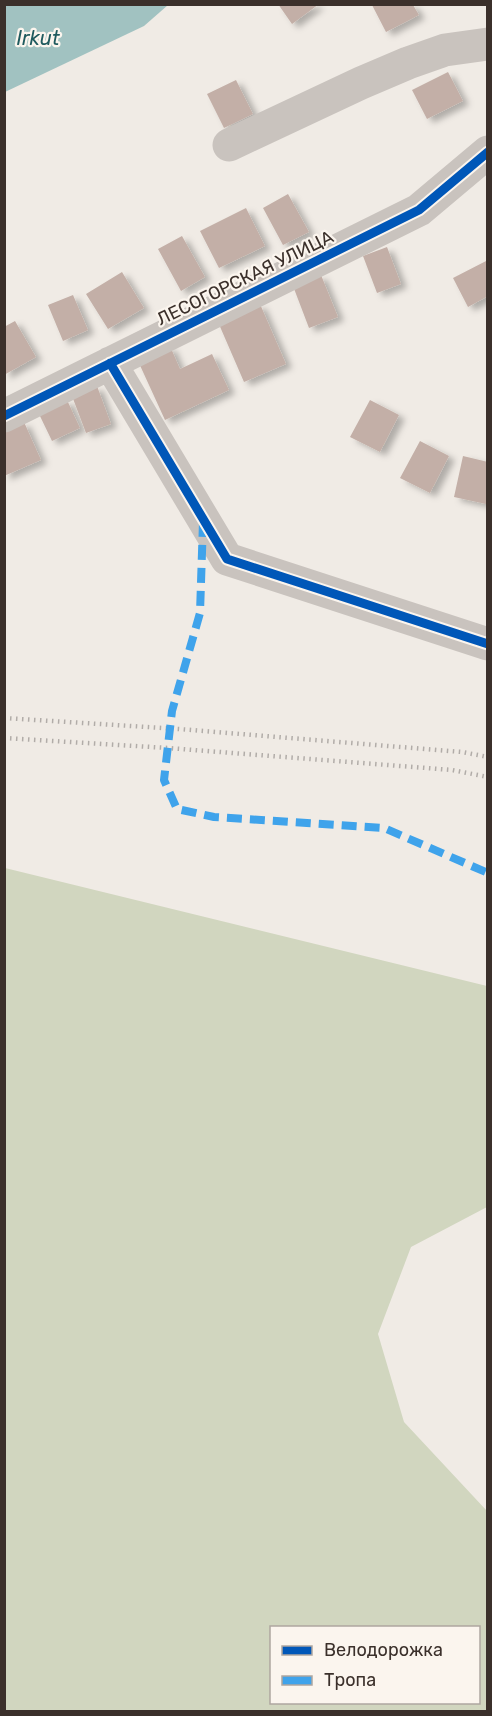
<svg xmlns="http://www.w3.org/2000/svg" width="492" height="1716" font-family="Rubik,sans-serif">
	<defs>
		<filter id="shadow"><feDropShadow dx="6" dy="4" stdDeviation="3" flood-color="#0004"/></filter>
	</defs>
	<rect width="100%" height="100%" fill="#f0ebe5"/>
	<path fill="#d1d6bf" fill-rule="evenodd" d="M5,868l482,118v221l-76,40 -33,87 26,88 83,89v200h-482zM272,1628h206v74h-206z"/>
	<path fill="#a1c2c1" d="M5,4h163v1l-24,21 -139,66z"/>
	<path fill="#c3afa7" filter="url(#shadow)" d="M278,4h41l-27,20z
		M372,5h41l6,10 -33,17z
		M448,72l15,29 -36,18 -15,-29z
		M236,80l17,34 -29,14 -17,-34z
		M288,194l21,38 -26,13 -20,-37z
		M246,208l19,38 -46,22 -19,-37z
		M182,236l23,41 -24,14 -23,-42z
		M387,247l14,37 -24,9 -14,-37z
		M488,260v36l-20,11 -15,-29z
		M122,272l22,36 -36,21 -22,-35z
		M321,275l17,42 -29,11 -16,-42z
		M73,295l15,35 -25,11 -15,-36z
		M260,304l26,60 -42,18 -26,-60z
		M15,321l21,36 -32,18v-48z
		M170,346l10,23 32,-15 17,36 -64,30 -27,-59z
		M97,386l14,38 -25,9 -14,-37z
		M67,400l13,28 -28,13 -13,-27z
		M370,400l29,15 -19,37 -30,-15z
		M24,422l17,38 -37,16v-45z
		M420,441l29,15 -19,37 -30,-15z
		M463,456l25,6 -2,42 -32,-7z"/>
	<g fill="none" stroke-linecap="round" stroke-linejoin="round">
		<path stroke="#c9c3be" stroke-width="33" d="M229,145l132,-62 47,-20 37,-13 43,-6
			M110,363l117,196 261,85
			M4,416l415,-206 69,-58"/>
		<path stroke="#b1aca8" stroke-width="4.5" stroke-dasharray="1.5 4.5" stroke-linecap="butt" d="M4,718l175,11 283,23 26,5
			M4,738l164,10 284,22 36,7"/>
		<path stroke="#3fa3eb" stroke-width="8" stroke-dasharray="15 8" stroke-linecap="butt" d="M203,522l-3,91 -28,98 -8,69 13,29 37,8 170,11 104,45"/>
		<defs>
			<path id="cycleway" d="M110,363l117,196 261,85
				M4,416l415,-206 69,-58"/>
		</defs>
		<use href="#cycleway" stroke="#fbf5ee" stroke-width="13"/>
		<use href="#cycleway" stroke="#0057b8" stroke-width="9"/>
	</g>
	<g text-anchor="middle" stroke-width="4.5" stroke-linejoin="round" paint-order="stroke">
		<g font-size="18" fill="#3b302b" stroke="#fbf5ee">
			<text transform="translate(245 278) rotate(-26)" y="6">ЛЕСОГОРСКАЯ УЛИЦА</text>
		</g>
		<g font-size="20" font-style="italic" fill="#1f5a5e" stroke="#fbf5ee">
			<text x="38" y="45">Irkut</text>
		</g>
	</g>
	<rect width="492" height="1716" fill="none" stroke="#3b302b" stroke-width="12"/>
	<rect x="270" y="1626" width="210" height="78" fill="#fbf5ee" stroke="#aea6a0" stroke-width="1.5"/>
	<rect x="282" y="1646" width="30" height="9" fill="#0057b8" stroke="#aea6a0" stroke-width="1.5"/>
	<text x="324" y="1656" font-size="18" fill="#3b302b">Велодорожка</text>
	<rect x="282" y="1676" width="30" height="9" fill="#3fa3eb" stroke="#aea6a0" stroke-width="1.5"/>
	<text x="324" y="1686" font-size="18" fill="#3b302b">Тропа</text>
</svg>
